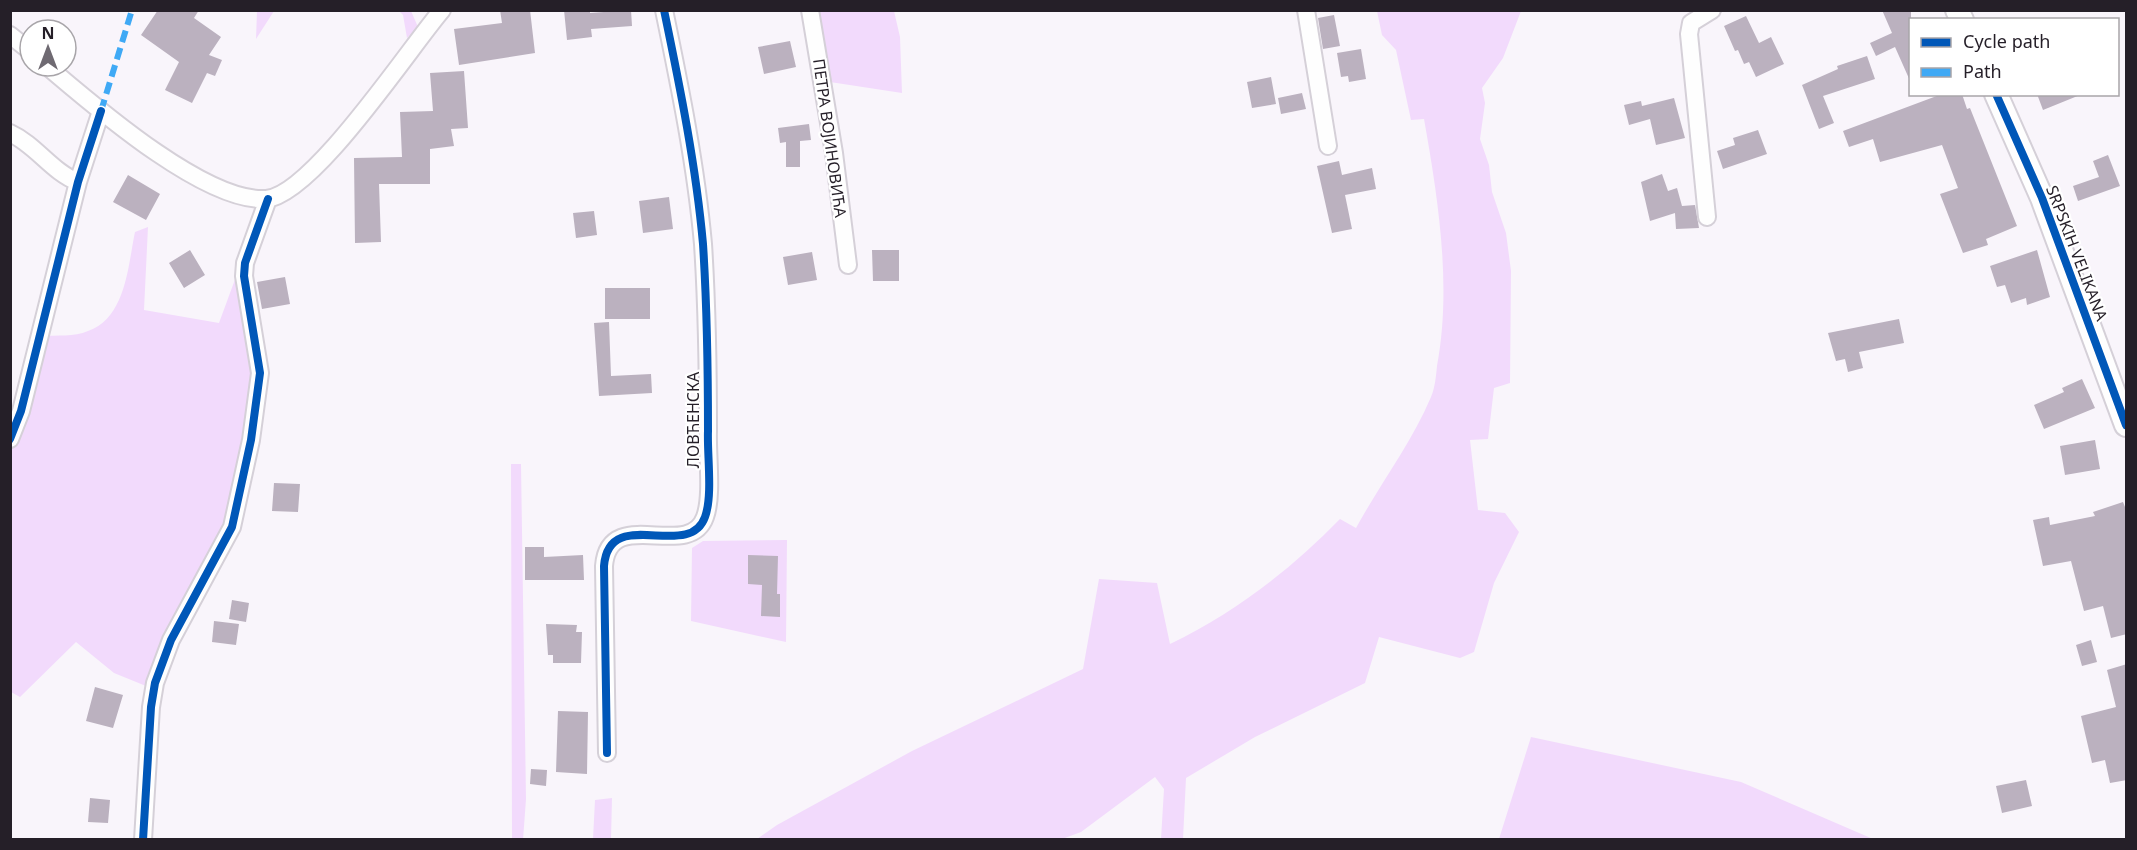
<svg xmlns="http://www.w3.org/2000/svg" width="2137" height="850" font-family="'Noto Sans',sans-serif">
	<rect width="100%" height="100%" fill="#f9f5fb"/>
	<path fill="#f2dafc" d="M257,11h17l-18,28z
		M399,11h12l7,16 -11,11 -4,-23z
		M818,11h76l6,26 2,56 -72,-11z
		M1377,11h144l-18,47 -21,30 3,15 -5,36 9,26 3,27 14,41 5,38 -1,112 -16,5 -6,51 -18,1 8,70 27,3 14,19 -25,51 -20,69 -14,6 -81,-21 -14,46 -110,54 -69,41 -3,61h-22l3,-50 -9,-12 -74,55 -19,7h-305l20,-14 135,-74 171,-82 16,-90 58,4 13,61c65,-31 120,-74 170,-125l16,9c24,-44 55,-84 75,-131 4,-9 5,-21 6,-31 15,-80 1,-168 -13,-247l-13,1 -15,-70 -14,-15z
		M148,227l-4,83 75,13 18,-49 3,38 11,39 2,43 -22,113 -85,179 -32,-13 -38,-31 -56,55 -9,-5v-239l31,-117c15,-1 32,1 46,-5 38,-13 40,-66 47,-99z
		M511,464h10l5,335 -3,41 -11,-1z
		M787,540l-1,102 -95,-21 1,-73 11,-7z
		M1531,737l210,45 132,57h-374z
		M612,798l-1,41h-18l2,-39z"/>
	<path fill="#bbb1bf" d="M158,10h41l-5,8 27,19 -12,18 13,5 -7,16 -8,-3 -15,30 -27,-13 14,-28 -38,-27z
		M500,10h30l5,43 -76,12 -5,-36 48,-6z
		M564,10h26v3l41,-3 1,16 -41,3 1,8 -25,3z
		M1882,10h29v73l-16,-36 -19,9 -6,-13 22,-10z
		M1334,15l6,31 -17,3 -5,-31z
		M1746,16l13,27 12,-6 13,27 -28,13 -7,-15 -5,2 -6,-14 -3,1 -11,-25z
		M790,41l6,26 -32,7 -6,-27z
		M1361,49l5,30 -17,3 -1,-6 -7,1 -4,-24z
		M1867,56l8,23 -52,17 11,27 -15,6 -17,-44 36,-16 -1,-3z
		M464,71l4,57 -17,1 3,17 -24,3v35h-51l2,58 -26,1 -1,-85 48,-1 -2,-45 33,-1 -3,-38z
		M1271,77l5,27 -24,4 -5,-26z
		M1302,93l4,16 -25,5 -3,-16z
		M1942,94h20l5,15 3,-1 47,118 -31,13 2,6 -25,8 -23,-59 18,-6 -16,-43 -62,17 -7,-23 -24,8 -6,-16z
		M2037,94h43v1l-37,15z
		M1674,98l11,40 -29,7 -6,-26 -21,6 -5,-20 17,-4 1,5z
		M809,124l2,16 -11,1v26h-14v-25l-6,1 -2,-15z
		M1758,130l9,24 -44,15 -6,-18 18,-6 -2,-7z
		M2108,155l12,31 -42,15 -5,-15 26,-9 -6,-16z
		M1339,161l3,14 30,-7 4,21 -31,6 7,34 -20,4 -15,-67z
		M1662,174l6,17 9,-3 5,18 13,-1 4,23 -23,1 -1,-16 -25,8 -9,-39z
		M128,175l32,19 -14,26 -33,-18z
		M669,197l4,32 -30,4 -4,-32z
		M594,211l3,24 -21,3 -3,-25z
		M190,250l15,25 -21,13 -15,-25z
		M872,250h27v31h-26z
		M2037,250l13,47 -23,8 -1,-7 -15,5 -6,-18 -8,2 -7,-21z
		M812,252l5,28 -29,5 -5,-28z
		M285,277l5,27 -28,5 -5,-27z
		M605,288h45v31h-45z
		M1899,319l5,24 -45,9 4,16 -15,4 -3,-13 -9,2 -8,-28z
		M609,322l2,54 40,-2 1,19 -53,3 -5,-73z
		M2082,379l13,29 -51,21 -10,-24 30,-13 -2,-4z
		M2095,440l5,29 -35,6 -5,-29z
		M274,483l26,1 -2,28 -26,-1z
		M2123,502l4,10v122l-16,4 -8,-32 -19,5 -13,-50 -28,5 -10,-46 16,-3 1,8 45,-9 -2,-4z
		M525,547h19v10l39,-2 1,25h-59z
		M748,555l30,1 -1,38h3v23l-19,-1 1,-31 -14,-1z
		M232,600l17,3 -3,19 -17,-3z
		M214,621l25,3 -3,21 -24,-3z
		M546,624l31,1 -1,7h6l-1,31h-28v-8h-5z
		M2091,640l6,22 -15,4 -6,-21z
		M2127,664v116l-17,3 -5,-23 -13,3 -11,-47 35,-9 -9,-37z
		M95,687l28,8 -10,33 -27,-7z
		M558,711l30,1 -1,62 -31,-2z
		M531,769l16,1 -1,16 -16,-2z
		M2026,780l6,26 -30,7 -6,-27z
		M90,798l20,2 -2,23 -20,-1z"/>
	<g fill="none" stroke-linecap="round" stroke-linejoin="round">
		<defs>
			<path id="minor" d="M810,10l24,143 14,112
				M1306,10l22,136
				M10,35l20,16
				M47,66c46,39 158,137 219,133 47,-4 144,-152 176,-189
				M10,133c26,12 42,39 68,49
				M1707,217l-18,-183 2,-11 21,-13
				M10,439l11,-28 57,-229 23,-71
				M607,753l-3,-187c5,-62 85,-4 101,-49 8,-22 2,-62 3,-86 0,-62 -1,-125 -5,-187 -7,-78 -23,-157 -39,-234
				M143,840l8,-133 4,-24 16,-43 61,-113 19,-87 9,-67 -16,-97 1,-13 23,-64"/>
			<path id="secondary" d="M1957,10l5,10
				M1996,94l46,104 84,227"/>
		</defs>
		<use href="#minor" stroke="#d5d0d8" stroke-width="20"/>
		<use href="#secondary" stroke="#d5d0d8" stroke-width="26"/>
		<use href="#minor" stroke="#fefefe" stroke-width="16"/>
		<use href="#secondary" stroke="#fefefe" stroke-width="22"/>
		<path stroke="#3fa9f5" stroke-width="6" stroke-dasharray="12 6" stroke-linecap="butt" d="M101,111l31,-101"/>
		<defs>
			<path id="cycleway" d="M1996,94l46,104 84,227
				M10,439l11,-28 57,-229 23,-71
				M607,753l-3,-187c5,-62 85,-4 101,-49 8,-22 2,-62 3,-86 0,-62 -1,-125 -5,-187 -7,-78 -23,-157 -39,-234
				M143,840l8,-133 4,-24 16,-43 61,-113 19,-87 9,-67 -16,-97 1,-13 23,-64"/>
		</defs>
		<use href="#cycleway" stroke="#fff" stroke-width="11"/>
		<use href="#cycleway" stroke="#0057b8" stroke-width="8"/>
	</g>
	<g text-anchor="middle" stroke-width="4.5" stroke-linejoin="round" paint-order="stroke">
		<g font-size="16" fill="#251f28" stroke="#fff">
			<text transform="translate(830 138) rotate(82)" y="6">ПЕТРА ВОЈИНОВИЋА</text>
			<text transform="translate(2077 253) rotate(69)" y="6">SRPSKIH VELIKANA</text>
			<text transform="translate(693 420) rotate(-90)" y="6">ЛОВЋЕНСКА</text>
		</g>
	</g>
	<rect width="2137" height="850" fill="none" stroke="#251f28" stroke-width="24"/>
	<rect x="1909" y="18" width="210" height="78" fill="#ffffff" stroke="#a8a5a9" stroke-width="1.5"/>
	<rect x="1921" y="38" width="30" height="9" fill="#0057b8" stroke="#a8a5a9" stroke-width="1.5"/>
	<text x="1963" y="48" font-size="18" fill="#251f28">Cycle path</text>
	<rect x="1921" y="68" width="30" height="9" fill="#3fa9f5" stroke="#a8a5a9" stroke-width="1.5"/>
	<text x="1963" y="78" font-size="18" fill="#251f28">Path</text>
	<g transform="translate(48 48)"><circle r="28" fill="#ffffff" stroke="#a8a5a9" stroke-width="1.5"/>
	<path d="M0-4.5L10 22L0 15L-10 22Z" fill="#6f6a72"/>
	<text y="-9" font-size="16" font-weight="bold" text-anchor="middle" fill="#251f28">N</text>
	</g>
</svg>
